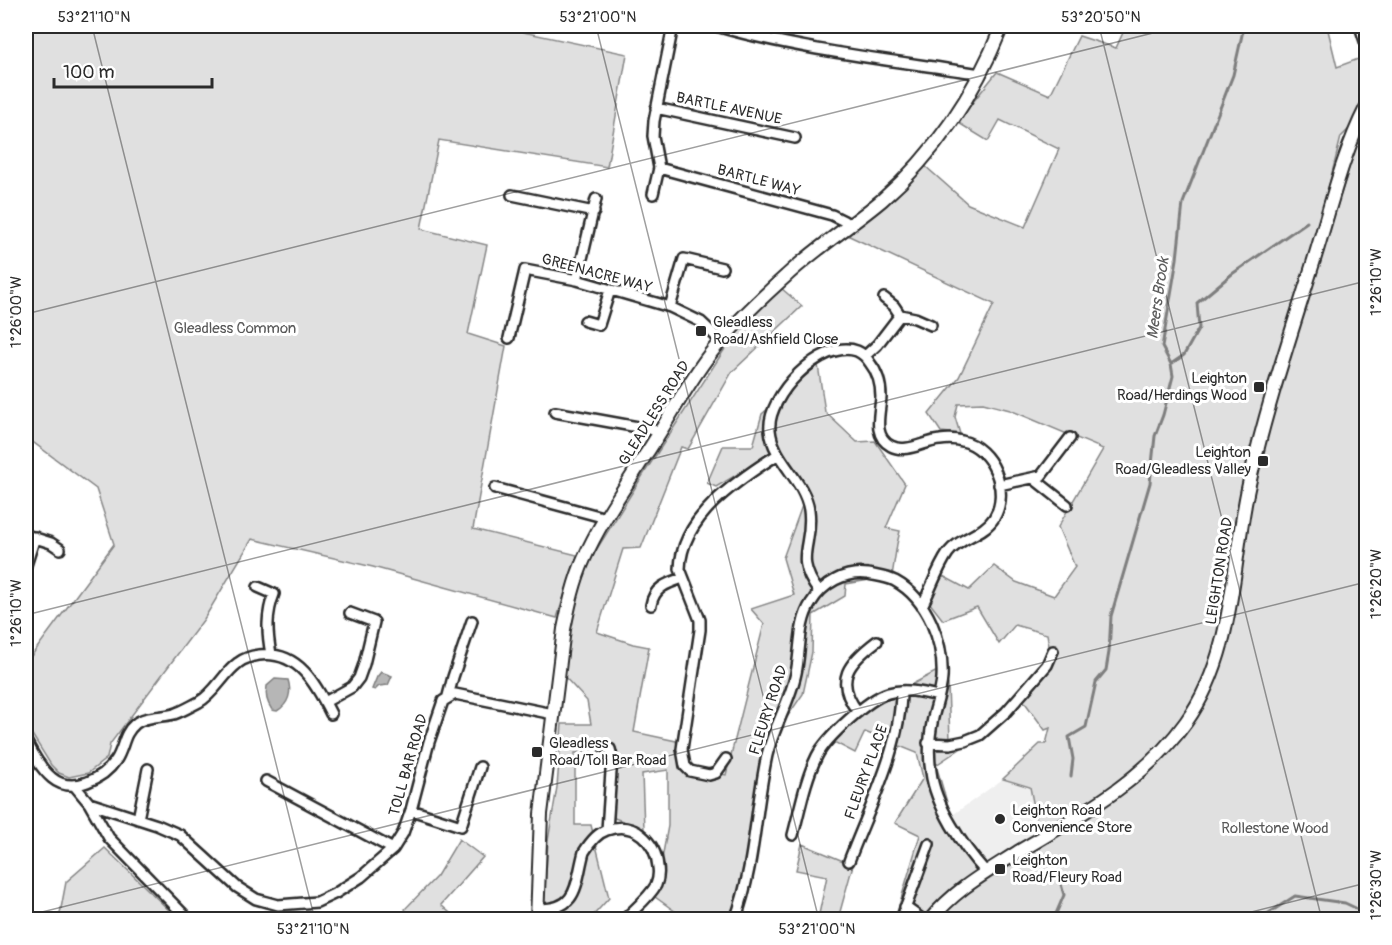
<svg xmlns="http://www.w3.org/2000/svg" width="1392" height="945" font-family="Pangolin,sans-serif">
	<rect width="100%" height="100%" fill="#fff"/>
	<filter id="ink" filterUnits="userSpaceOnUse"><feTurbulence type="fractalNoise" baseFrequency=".0167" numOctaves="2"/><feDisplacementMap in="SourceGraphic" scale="12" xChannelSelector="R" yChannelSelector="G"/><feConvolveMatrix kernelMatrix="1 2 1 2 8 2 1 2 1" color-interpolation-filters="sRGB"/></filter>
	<g filter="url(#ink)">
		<path fill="#efefef" d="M1003,779l27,7 10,51 -58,31 -31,-52z"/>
		<path fill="#e0e0e0" stroke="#868686" stroke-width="1.5" d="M26,26h469l132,28 -20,113 -168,-27 -18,89 66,16 -19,89 38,12 -33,183 104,26 -20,63 -184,-51 -121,-28 -48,80 -94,125 -3,14 -19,15 -19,4 -10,-4 -8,-8 -25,-40v-62l88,-119 -18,-55 -70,-52v-227l5,-8 -5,-6z
			M1126,26h201l10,41 29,-11v56l-25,25 -19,76 -58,187 10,9 86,-276 6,-10v796h-471l25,-84 -25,-12 28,-45 -6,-25 -52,-21 -10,21 -25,-13 25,-36 48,-15 38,-20 7,16 2,55 19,3 -33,22 15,51 31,51 15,9 43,-39 -10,-50 -27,-8 37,-35h6l4,-16 -5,2 -22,-30 29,-36 -5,-30 -32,-9 -16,19 -22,-37 -34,13 -14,-18 14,-26 26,14 25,-24 22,16 38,14 21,-29 -17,-40 45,-78 -93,-39 -27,-7 -25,1 -3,13 5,17 -19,-2 -12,-18 30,-37 35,-73 -149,-70 80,-68 43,38 57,23 34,-78 -59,-29 -12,21 -31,-19 40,-50 53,23 29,-59 37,12z
			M781,288l21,18 -70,66 -44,77 -7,-2 -40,101 -18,1 -26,83 36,12 16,3 -15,85 42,9 7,26 43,8 38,-151 -13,-15 43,-14 -11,-37 20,-55 -28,-51 -59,35 -9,-4 16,-37h30l9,-32 56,-49 7,47 32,30 18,-1 30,43 -19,44 14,3 -3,13 -5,32 -46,8 -1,12 -32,19 -1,37 -9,42 -34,49 -34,176h-49l-31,-22 13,-71v-56l-26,4 2,55 -35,-13 1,-65 -35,2v72h16l18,73 -19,21 -47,1 5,-79 9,-54 5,-63h29l-4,-23 -24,-26 11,-68 16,-47 53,-85 96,-148z
			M459,839l24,18 -42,48 16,14h-50l2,-3 -4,-7 32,-33z
			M802,844l51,21 -15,54h-20l9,-43 -31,-6z
			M105,848l73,71h-119l7,-37z"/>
		<path fill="#b6b6b6" stroke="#7e7e7e" stroke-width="1.5" d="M381,672l11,4 -4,9 -9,1 -4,4 -3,-1 5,-12z
			M275,679l13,1c4,12 1,24 -11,31l-5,-1c-5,-8 -7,-14 -5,-24z"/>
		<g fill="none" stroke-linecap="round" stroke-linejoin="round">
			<path stroke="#7e7e7e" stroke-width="3" d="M1171,364l13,-9 15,-27 -2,-25 35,-29 75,-52
				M1071,776l2,-17 -4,-22 17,-10 10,-45 10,-12 3,-18 2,-36 39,-133 5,-47 8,-21 10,-39 -2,-12 -9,-17 15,-88 6,-56 50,-128 11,-49
				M1054,859l10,36 -9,21 1,4
				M1258,920l37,-24 50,7 21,10"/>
			<defs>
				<path id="street" d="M716,26c86,25 176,34 265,48
					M1360,26l6,18
					M656,108l139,30
					M659,168l173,47 12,6 5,5
					M653,194l6,-26 -6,-32 1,-15 19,-95
					M512,195l82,17
					M577,280l19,-81
					M884,298l10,8 6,9 15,3 16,7
					M670,307l14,-48 38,9
					M585,321l14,4 11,-35
					M509,338l16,-68 52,10 93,27 31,15 20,19
					M865,356l12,-11 23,-30
					M555,412l105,19
					M1033,478l34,27
					M999,485l42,-9 29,-38
					M26,488v1
					M495,488l111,30
					M26,535l25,8 9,6
					M26,565l9,-28
					M258,587l16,7c-8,20 -7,39 -3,60
					M819,592c-27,-36 -5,-46 -10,-82 -5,-31 -36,-49 -39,-80 -4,-33 52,-92 87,-79 7,3 10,7 13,12 8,10 11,21 11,34 -1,17 -9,39 10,49 15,8 34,-5 49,-6 7,-1 15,-1 22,1 30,6 49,50 32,77 -11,17 -34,19 -46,35 -11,16 -17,36 -26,53
					M651,605c3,-18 17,-22 32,-27
					M448,696l5,-19 19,-56
					M325,702l27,-15 7,-9 5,-14 10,-42 -24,-9
					M858,712c-25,-32 -9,-50 19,-71
					M26,741c7,13 15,28 26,37 20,17 52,0 64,-18 8,-12 7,-26 19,-36 9,-8 28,-7 39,-10 9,-3 17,-8 25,-12 16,-9 24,-28 39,-39 5,-4 14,-7 21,-8 39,-5 57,29 72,59
					M928,743l22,1 15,-3 15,-6 26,-23 21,-24 20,-23 6,-14
					M604,746l6,3 2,8 -5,73
					M726,759l-10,14 -7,2 -19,-4 -5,-5 -3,-17 18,-119v-10l-20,-51c1,-52 58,-89 97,-114
					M266,781l127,68
					M74,785l15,18 20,35 80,82
					M89,803l68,22 23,10 57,52 19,12 22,6 39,-3 19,-9 25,-16 32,-28 10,-16 8,-23 18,-68 14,-41 12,-7 98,20
					M411,810l50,16 19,-59
					M138,819l10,-50
					M793,835c7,-26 12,-55 24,-79 9,-18 51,-57 71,-63 16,-5 34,-1 50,3
					M849,861c20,-53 52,-114 52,-170
					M905,907l18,13
					M538,909c41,1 37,-24 46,-57 5,-8 13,-19 23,-22 27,-10 49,12 51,37 1,6 0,13 -2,18 -7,13 -22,24 -32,35
					M735,920c20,-54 20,-110 32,-165 7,-29 23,-53 29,-82 5,-23 2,-50 15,-70 12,-20 34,-32 57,-29 9,2 19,3 27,7 33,18 49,62 47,97 -1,14 -6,27 -9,40 -4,19 -5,36 -2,54 4,33 32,75 54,99
					M901,920l28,-76"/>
				<path id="secondary" d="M537,920l4,-106 23,-185c5,-24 10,-48 20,-70 16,-37 41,-71 62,-105 22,-33 40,-69 64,-100 22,-28 49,-54 76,-78 30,-28 65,-50 96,-76 54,-47 94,-109 120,-174
					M930,920c27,-32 54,-46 88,-68 61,-36 127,-72 168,-130 50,-70 45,-158 63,-238 17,-76 42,-150 65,-224 16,-51 28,-105 52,-152"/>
			</defs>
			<use href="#street" stroke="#2b2b2b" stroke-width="14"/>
			<use href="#secondary" stroke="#2b2b2b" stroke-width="16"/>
			<use href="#street" stroke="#fff" stroke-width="9"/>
			<use href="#secondary" stroke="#fff" stroke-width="12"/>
		</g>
	</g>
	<path fill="none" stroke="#2b2b2b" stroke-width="1.5" stroke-opacity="0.45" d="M92,26l223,894M596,26l223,894M1099,26l223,894M26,314l1155,-288M26,615l1340,-334M26,916l1340,-334M1220,920l146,-37"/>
	<g fill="#2b2b2b" stroke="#fff" stroke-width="2">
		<rect x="695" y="325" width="12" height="12" rx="3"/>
		<rect x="1253" y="381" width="12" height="12" rx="3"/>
		<rect x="1257" y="455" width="12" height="12" rx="3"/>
		<rect x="531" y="746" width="12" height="12" rx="3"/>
		<circle cx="1000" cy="819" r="6"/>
		<rect x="994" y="863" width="12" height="12" rx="3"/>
	</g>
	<g text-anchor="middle" stroke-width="6" stroke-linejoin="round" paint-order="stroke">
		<g font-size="15" fill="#2b2b2b" stroke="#fff">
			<text transform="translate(729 108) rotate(12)" y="5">BARTLE AVENUE</text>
			<text transform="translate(759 180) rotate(15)" y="5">BARTLE WAY</text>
			<text transform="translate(597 273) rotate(15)" y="5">GREENACRE WAY</text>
			<text transform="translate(654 413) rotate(-58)" y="5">GLEADLESS ROAD</text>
			<text transform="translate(1219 571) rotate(-81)" y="5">LEIGHTON ROAD</text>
			<text transform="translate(768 710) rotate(-72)" y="5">FLEURY ROAD</text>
			<text transform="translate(408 765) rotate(-74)" y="5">TOLL BAR ROAD</text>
			<text transform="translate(866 772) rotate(-70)" y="5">FLEURY PLACE</text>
		</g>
		<g font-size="15" fill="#2b2b2b" stroke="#fff" text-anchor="start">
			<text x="713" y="327">Gleadless<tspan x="713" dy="17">Road/Ashfield Close</tspan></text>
			<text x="1247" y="383" text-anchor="end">Leighton<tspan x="1247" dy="17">Road/Herdings Wood</tspan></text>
			<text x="1251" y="457" text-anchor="end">Leighton<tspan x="1251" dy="17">Road/Gleadless Valley</tspan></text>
			<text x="549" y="748">Gleadless<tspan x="549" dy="17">Road/Toll Bar Road</tspan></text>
			<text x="1012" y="815">Leighton Road<tspan x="1012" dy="17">Convenience Store</tspan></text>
			<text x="1012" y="865">Leighton<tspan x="1012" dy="17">Road/Fleury Road</tspan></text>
		</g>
		<g font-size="15" fill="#585858" stroke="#fff">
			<text x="235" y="333">Gleadless Common</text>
			<text x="1275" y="833">Rollestone Wood</text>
		</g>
		<g font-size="16" font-style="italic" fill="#5c5c5c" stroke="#fff">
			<text transform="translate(1157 298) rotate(-82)" y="6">Meers Brook</text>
		</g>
	</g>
	<rect width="1392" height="945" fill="none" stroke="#fff" stroke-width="66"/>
	<path d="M54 78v9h158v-9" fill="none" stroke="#2b2b2b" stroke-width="3"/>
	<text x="63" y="78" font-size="18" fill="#2b2b2b" stroke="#ffffff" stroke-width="4.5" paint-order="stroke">100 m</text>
	<rect x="33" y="33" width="1326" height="879" fill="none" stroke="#2b2b2b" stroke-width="2"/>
	<g font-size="15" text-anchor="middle" fill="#2b2b2b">
		<text x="94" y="22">53°21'10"N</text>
		<text x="598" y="22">53°21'00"N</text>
		<text x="1101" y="22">53°20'50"N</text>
		<text transform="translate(1376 282) rotate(-90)" y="5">1°26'10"W</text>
		<text transform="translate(16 312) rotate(-90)" y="5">1°26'00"W</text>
		<text transform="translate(1376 584) rotate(-90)" y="5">1°26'20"W</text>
		<text transform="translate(16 613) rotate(-90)" y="5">1°26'10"W</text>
		<text transform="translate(1376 885) rotate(-90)" y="5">1°26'30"W</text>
		<text x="313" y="934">53°21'10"N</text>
		<text x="817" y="934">53°21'00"N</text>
	</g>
</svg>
